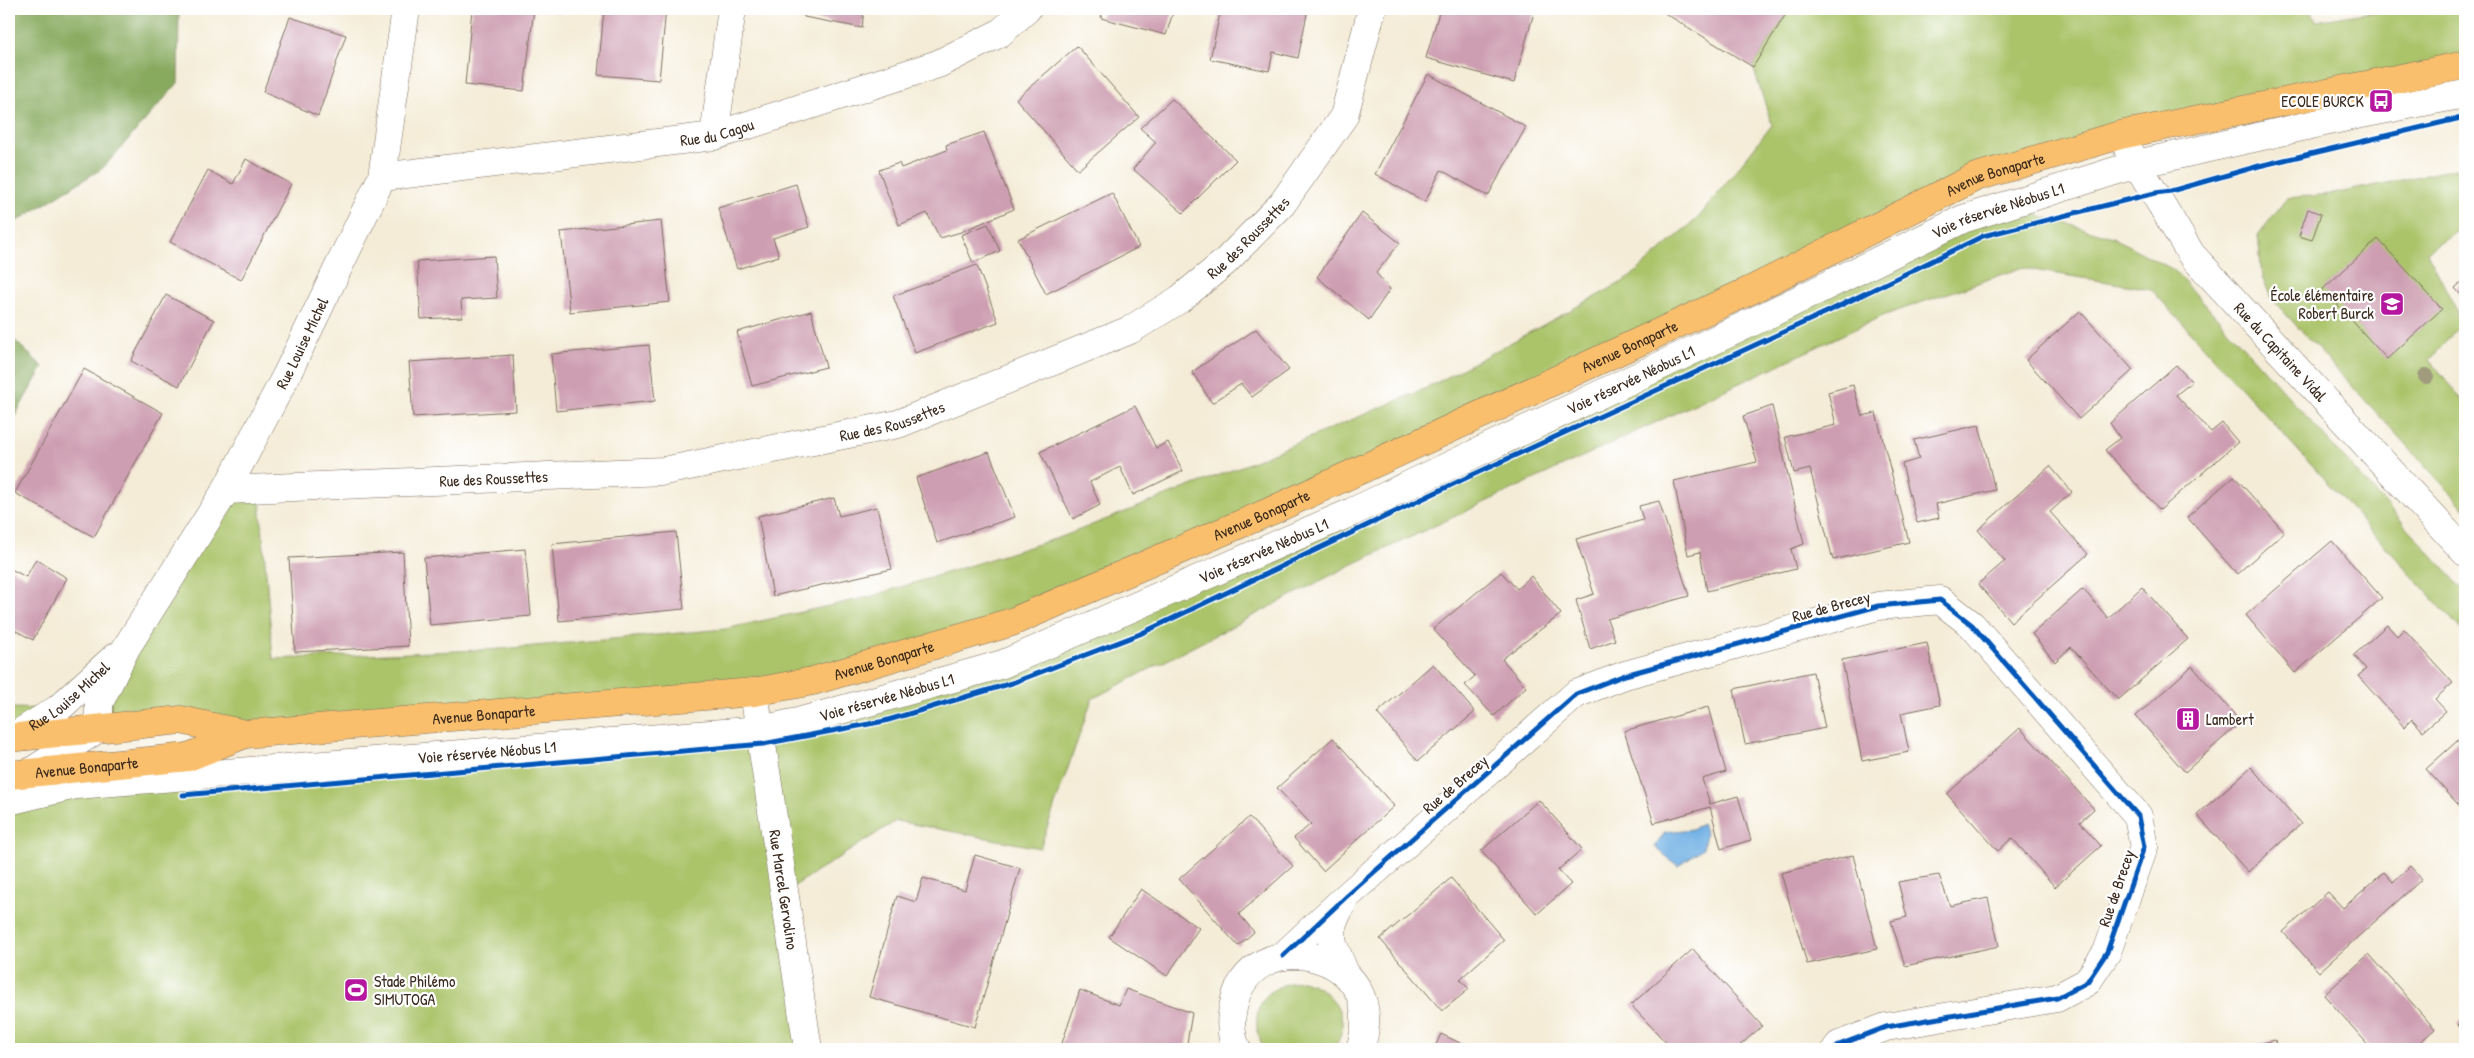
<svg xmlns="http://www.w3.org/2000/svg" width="2474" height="1058" font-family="'Patrick Hand',sans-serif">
	<rect width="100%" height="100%" fill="#fff"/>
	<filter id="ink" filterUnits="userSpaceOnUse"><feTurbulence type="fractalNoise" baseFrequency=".02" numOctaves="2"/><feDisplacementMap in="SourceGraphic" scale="10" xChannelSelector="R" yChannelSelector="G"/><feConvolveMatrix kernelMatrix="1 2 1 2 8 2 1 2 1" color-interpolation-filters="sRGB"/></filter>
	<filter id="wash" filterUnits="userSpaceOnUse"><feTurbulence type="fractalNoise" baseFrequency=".0096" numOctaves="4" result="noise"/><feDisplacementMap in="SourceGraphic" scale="20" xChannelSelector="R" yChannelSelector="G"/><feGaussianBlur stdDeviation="1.12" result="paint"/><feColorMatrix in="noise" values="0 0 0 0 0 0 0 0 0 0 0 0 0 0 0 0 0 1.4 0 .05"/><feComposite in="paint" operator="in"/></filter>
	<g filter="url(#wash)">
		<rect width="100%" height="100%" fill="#f4ecd7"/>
		<path fill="#abc46a" stroke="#737744" d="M1789,9h522l5,12 73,-12h76v56l-489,112 -964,445 -199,59 -267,29 -447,18v-25l127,-213 33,-2 14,171 228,-10 224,-20 144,-32 195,-61 178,-70 185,-78 201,-109 71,-62 73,-92 -19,-58z
			M2465,167v59l-38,26 29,57 3,17 -29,34 35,43v106l-194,-211 -9,-22 -4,-41 29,-37 46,-4z
			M2037,215l75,22 62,33 291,322v42l-314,-345 -130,-21 -136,47 -534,250 -259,134 -52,149 -144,-27 -111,71 23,157h-799v-248l751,-71 243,-66 960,-445z
			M9,708l49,1 -49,29z
			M1302,981c30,7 54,39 31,68h-69c-18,-35 -2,-65 38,-68z"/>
		<path fill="#88aa5e" stroke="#626a3e" d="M9,9h170l-1,74 -75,85 -94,58z
			M9,335l34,32 -34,59z"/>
		<path fill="#71b0e4" stroke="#566d81" d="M1702,824l4,10 -3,14 -25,18 -23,-19 10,-15 27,-3z"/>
		<g id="blocks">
			<path fill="#cd9eb1" d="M472,9h62l-10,82 -59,-6z
				M539,9h22l-1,4z
				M604,9h62l-7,71 -61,-5z
				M805,9h59l-2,19 -58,-11z
				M1103,9h71l-8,26 -65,-17z
				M1221,9h87l-10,49 -25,-6 -4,19 -59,-12z
				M1440,9h95l-21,74 -88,-25z
				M1658,9h131l-36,58z
				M290,17l56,18 -28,81 -55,-24z
				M1077,46l62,71 -61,53 -62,-71z
				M1428,74l98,53 -38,69 -47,-26 -16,32 -50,-28z
				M1172,99l64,61 -53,53 -50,-44 23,-27 -16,-14z
				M984,132l30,77 -53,23 -21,6 -13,-25 -28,12 -20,-55 20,-7 2,5 46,-18 -1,-5z
				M246,159l45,25 -50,96 -71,-38 38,-72 25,14z
				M796,184l13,43 -36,11 6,18 -42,13 -19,-61z
				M1112,193l27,54 -93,47 -28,-55z
				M2308,209l13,5 -9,26 -13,-4z
				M1362,213l38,30 -24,30 14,16 -21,31 -52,-43z
				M661,221l9,81 -100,10 -9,-80z
				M988,224l12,27 -27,12 -12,-28z
				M2378,239l64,70 -55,50 -64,-70z
				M494,256l3,42 -36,2 1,17 -41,2 -4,-58z
				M977,265l21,57 -83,31 -22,-57z
				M2465,279v21l-10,-12z
				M166,295l48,25 -35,66 -48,-25z
				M811,311l15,56 -74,19 -15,-54z
				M2080,311l53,59 -54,49 -53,-59z
				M1256,329l33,41 -37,27 -11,-13 -29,19 -20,-31z
				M649,345l6,56 -99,10 -5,-57z
				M513,355l3,56 -103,6 -4,-55z
				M2176,365l16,17 -16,13 35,37 11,-9 16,19 -78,68 -55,-60 15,-12 -10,-15z
				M84,369l79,44 -69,124 -79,-44z
				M1853,385l9,31 14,-3 33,129 -76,18 -23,-91 -16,4 -9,-36 51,-12 -8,-33z
				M1135,406l21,42 12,-6 15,29 -50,24 -13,-28 -30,15 10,23 -27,14 -33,-67z
				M1772,406l32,138 -13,5 5,20 -89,22 -7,-39 -12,3 -14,-74 83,-19 -14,-46z
				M1979,425l16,65 -59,14 3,14 -22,5 -15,-59 17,-5 -5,-19z
				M989,452l26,65 -78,26 -21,-65z
				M2050,466l22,26 -22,20 38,42 -77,68 -33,-38 27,-23 -27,-31z
				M2234,476l50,56 -47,42 -50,-57z
				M834,498l5,18 38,-9 15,62 -119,27 -15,-80z
				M1659,501l30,95 -82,23 8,21 -25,9 -14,-49 18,-6 -18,-55 67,-19 -4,-14z
				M676,532l8,77 -125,12 -7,-77z
				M2332,541l50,57 -87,75 -49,-58z
				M525,549l6,67 -101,9 -6,-67z
				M403,552l5,94 -113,6 -6,-94z
				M36,559l31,19 -34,62 -24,-13v-59l17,9z
				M1501,572l16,17 14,-13 30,38 -59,45 24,28 -32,29 -29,-31 10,-9 -42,-47z
				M2142,587l46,52 -70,61 -47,-53 -16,15 -23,-28 51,-45 25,29z
				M2387,625l10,11 7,-7 49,54 -18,16 11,12 -23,20 -11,-12 -8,8 -46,-51 8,-7 -12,-14z
				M1927,643l13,62 -39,8 8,39 -47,9 -20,-101z
				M1433,664l42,48 -57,49 -41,-48z
				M2192,666l49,56 -56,50 -49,-56z
				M1813,672l12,56 -80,16 -11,-55z
				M1708,707l18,65 -24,7 8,25 28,-8 13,44 -30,9 -11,-42 -56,16 -30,-92z
				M2020,728l74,81 -14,13 21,24 -46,41 -43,-49 -14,13 -51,-57z
				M2465,734v78l-39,-43z
				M1333,738l61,68 -71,65 -29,-33 17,-14 -34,-36z
				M2251,767l50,57 -53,48 -51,-57z
				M1539,800l43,49 -24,21 13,14 -34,30 -56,-63z
				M1249,817l44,49 -54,48 15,18 -16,14 -59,-67z
				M975,855l45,13 -45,159 -106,-30 28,-101 19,6 7,-24 42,12z
				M1853,855l24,94 -70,15 -26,-91z
				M2410,866l12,13 -103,93 -36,-40 45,-40 15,16 41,-36 9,10z
				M1939,875l11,31 38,-8 11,48 -94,20 -14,-45 16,-4 -9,-35z
				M1451,878l53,62 -44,39 9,10 -27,22 -62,-72z
				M1141,889l58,39 -32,48 -58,-39z
				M1693,949l69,77 -26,23h-64l-41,-44z
				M2369,954l66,75 -23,20h-40l-48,-54z
				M1126,989l66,24 -6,36 -60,-1 -1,1h-65l20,-59 39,15z
				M2465,1018v15l-7,-8z
				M1441,1034l32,15h-39z
				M2275,1040l2,9h-37z
				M1996,1045l1,4h-17z"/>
		</g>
	</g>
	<g filter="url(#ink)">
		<use href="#blocks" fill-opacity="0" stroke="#7c6e5f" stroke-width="1"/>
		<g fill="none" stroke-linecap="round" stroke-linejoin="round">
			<defs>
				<g id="minor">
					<path d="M714,136l18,-127"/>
					<path id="s1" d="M2128,149l63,105 274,298"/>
					<path id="s2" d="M382,177l332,-41 224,-72 62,-31 27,-24"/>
					<path id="s3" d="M226,490l438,-19 234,-47 232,-94 50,-31 45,-37 57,-58 62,-88 28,-107"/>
					<path id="s4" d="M754,692l54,357"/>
					<path id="s5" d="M11,738l47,-29 57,-52"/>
					<path id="s6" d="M29,773l70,-45v-25l27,-55 100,-158 61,-116 95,-197 24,-168"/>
					<path id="s7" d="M9,801l67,-16 684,-55 38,-8 205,-58 349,-152 413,-196 198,-97 174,-55 214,-48 114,-22"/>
					<path d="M1343,902l-11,22v18l13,31"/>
					<path d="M1283,956l64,-60 229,-202 49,-19 253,-69 62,-6 32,25 166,191 6,31 -37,105 -20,30 -30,16 -171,29 -47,18 -3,4"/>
					<path d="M1237,1049c-6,-12 -7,-27 -4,-41 15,-89 161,-59 127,41"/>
				</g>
				<g id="major">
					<path d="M9,738l172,-18 64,14"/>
					<path id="s8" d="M9,775l179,-18 57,-23 509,-42 59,-11 199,-59 259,-111 309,-142 171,-79 225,-113 144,-42 345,-70"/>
				</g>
			</defs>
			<use href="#minor" stroke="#7c6e5f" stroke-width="29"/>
			<use href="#major" stroke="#7c6e5f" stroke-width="29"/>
			<use href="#minor" stroke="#fff" stroke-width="28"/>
			<use href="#major" stroke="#f9bf6d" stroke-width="28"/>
			<defs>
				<path id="cycleway" d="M183,795l580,-51 122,-23 127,-38 128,-49 328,-157 361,-166 154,-75 172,-43 16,-2 88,-25 206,-49
					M1283,956l64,-60 229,-202 49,-19 253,-69 62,-6 32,25 166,191 6,31 -37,105 -20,30 -30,16 -171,29 -47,18 -3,4"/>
			</defs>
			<use href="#cycleway" stroke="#fff" stroke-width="8"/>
			<use href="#cycleway" stroke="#0057b8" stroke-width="5"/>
		</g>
		<circle fill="#a19b7e" cx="2426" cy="376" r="8"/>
	</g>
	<defs>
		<symbol id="bus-square" viewBox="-11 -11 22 22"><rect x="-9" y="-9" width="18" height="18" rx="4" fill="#b5179e" stroke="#fff"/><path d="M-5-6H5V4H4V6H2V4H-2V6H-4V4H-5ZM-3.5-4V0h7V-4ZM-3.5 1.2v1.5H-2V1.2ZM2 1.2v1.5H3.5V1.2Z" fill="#fff"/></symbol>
		<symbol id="school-square" viewBox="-11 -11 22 22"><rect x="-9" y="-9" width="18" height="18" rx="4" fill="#b5179e" stroke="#fff"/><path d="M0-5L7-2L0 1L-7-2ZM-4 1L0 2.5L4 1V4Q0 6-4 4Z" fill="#fff"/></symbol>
		<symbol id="building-square" viewBox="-11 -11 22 22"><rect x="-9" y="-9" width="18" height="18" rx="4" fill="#b5179e" stroke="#fff"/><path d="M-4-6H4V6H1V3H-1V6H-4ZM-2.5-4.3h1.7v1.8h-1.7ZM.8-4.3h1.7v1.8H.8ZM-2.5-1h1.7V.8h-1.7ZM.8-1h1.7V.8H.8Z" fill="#fff"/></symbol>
		<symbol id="stadium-square" viewBox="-11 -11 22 22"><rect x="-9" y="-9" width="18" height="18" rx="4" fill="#b5179e" stroke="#fff"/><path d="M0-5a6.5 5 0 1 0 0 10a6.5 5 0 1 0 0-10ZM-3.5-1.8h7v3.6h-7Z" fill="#fff"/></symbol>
	</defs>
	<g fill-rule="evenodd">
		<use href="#bus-square" x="2367" y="87" width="28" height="28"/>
		<use href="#school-square" x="2378" y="290" width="28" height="28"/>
		<use href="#building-square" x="2174" y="705" width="28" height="28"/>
		<use href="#stadium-square" x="342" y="976" width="28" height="28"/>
	</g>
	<g text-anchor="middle" stroke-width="4.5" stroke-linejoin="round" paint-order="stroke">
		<g font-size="16" fill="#3b2a1e" stroke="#fff" text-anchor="end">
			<text x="2364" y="107">ECOLE BURCK</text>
			<text x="2374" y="301">École élémentaire<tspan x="2374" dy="18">Robert Burck</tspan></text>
			<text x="2206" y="725" text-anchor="start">Lambert</text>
			<text x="374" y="987" text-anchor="start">Stade Philémo<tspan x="374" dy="18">SIMUTOGA</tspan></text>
		</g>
		<g font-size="16" fill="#3b2a1e" stroke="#fff">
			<text dy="6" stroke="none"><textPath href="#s2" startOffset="338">Rue du Cagou</textPath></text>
			<text dy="6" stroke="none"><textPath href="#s8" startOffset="2101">Avenue Bonaparte</textPath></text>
			<text dy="6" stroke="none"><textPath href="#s7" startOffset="2101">Voie réservée Néobus L1</textPath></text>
			<text dy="6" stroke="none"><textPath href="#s3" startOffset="1078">Rue des Roussettes</textPath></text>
			<text dy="6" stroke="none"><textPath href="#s6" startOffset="522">Rue Louise Michel</textPath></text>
			<text dy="6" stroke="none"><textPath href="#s8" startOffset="1696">Avenue Bonaparte</textPath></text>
			<text dy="6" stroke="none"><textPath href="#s1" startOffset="255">Rue du Capitaine Vidal</textPath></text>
			<text dy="6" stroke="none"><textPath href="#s7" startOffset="1696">Voie réservée Néobus L1</textPath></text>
			<text dy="6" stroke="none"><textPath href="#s3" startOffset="672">Rue des Roussettes</textPath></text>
			<text dy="6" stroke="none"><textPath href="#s3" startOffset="268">Rue des Roussettes</textPath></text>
			<text dy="6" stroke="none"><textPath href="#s8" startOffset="1291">Avenue Bonaparte</textPath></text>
			<text dy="6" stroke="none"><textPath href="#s7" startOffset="1291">Voie réservée Néobus L1</textPath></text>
			<text transform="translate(1831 606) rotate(-15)" y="6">Rue de Brecey</text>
			<text dy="6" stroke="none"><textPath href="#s8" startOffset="886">Avenue Bonaparte</textPath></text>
			<text dy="6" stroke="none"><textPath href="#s5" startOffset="72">Rue Louise Michel</textPath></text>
			<text dy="6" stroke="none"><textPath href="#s7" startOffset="886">Voie réservée Néobus L1</textPath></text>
			<text dy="6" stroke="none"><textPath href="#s8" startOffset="481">Avenue Bonaparte</textPath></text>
			<text dy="6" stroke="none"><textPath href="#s7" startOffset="481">Voie réservée Néobus L1</textPath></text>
			<text dy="6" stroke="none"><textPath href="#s8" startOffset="78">Avenue Bonaparte</textPath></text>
			<text transform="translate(1455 784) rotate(-41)" y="6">Rue de Brecey</text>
			<text transform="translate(2116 888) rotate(-71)" y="6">Rue de Brecey</text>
			<text dy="6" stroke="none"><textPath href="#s4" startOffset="200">Rue Marcel Gervolino</textPath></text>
		</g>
	</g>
	<rect width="2474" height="1058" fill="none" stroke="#fff" stroke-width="30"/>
</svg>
